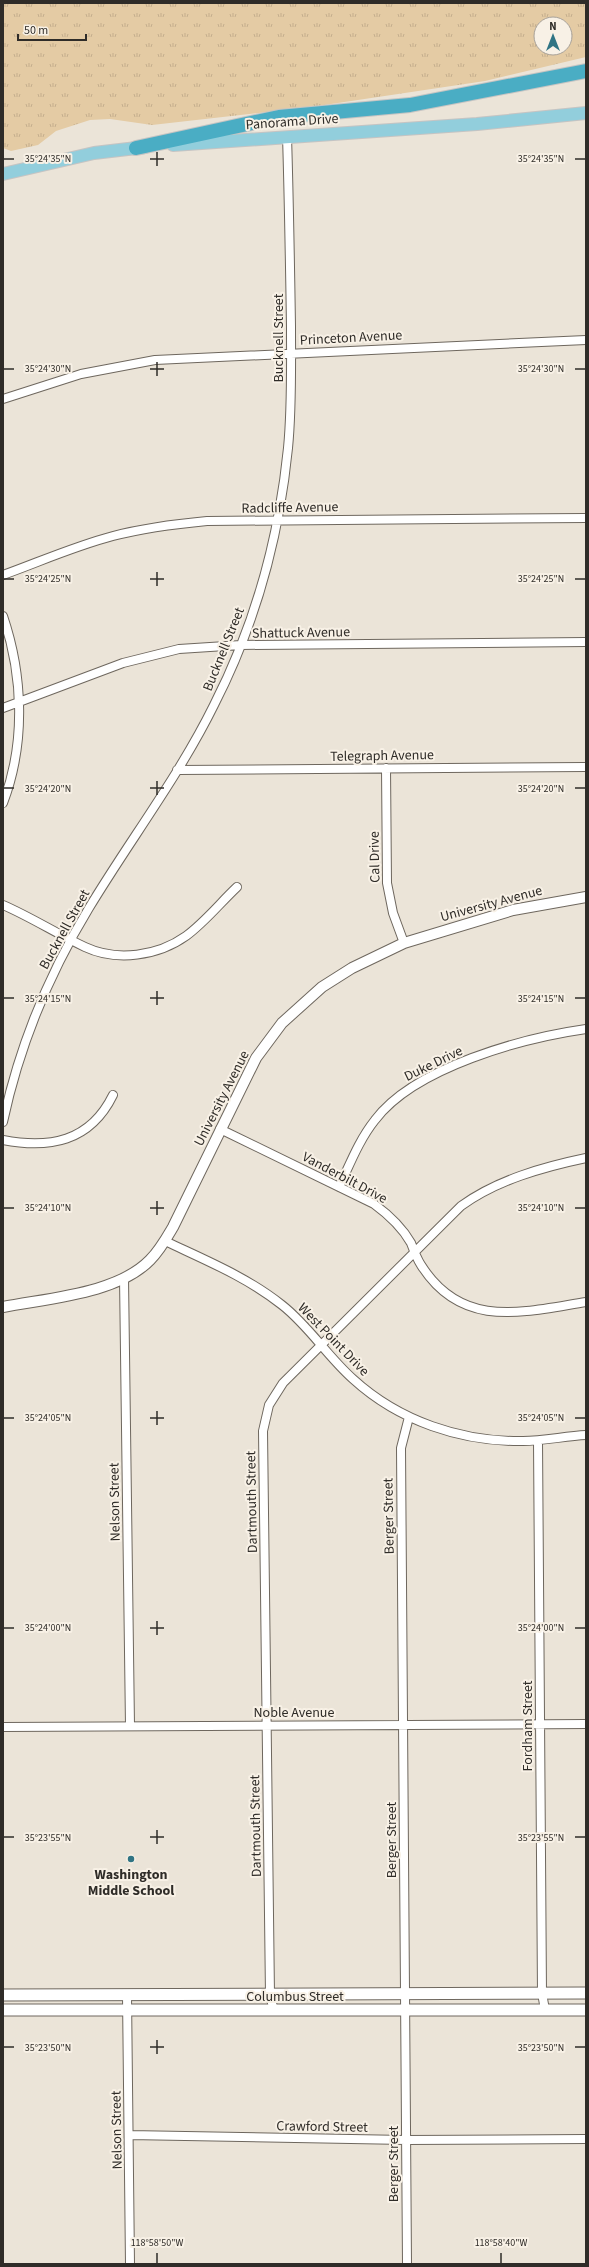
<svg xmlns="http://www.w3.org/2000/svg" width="589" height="2267" font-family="'Source Sans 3',sans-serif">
	<defs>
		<pattern id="grass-tufts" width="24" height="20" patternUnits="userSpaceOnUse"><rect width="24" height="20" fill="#e4cba4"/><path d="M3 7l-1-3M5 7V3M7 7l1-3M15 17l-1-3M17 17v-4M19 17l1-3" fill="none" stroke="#c4ae8d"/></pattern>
	</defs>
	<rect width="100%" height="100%" fill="#ebe4d8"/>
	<path fill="url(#grass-tufts)" fill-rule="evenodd" d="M3,3h583v54l-101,24 -174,26 -159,18 -42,-6 -20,1 -34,11 -18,14 -27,6 -8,-3zM541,24h24v24h-24z"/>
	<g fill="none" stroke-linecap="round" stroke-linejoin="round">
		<defs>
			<path id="minor" d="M3,399l78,-25 74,-14 431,-20
				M3,575c36,-13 72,-29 110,-39 31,-8 62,-12 94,-15l379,-3
				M3,616c20,59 23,127 0,187
				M3,708l120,-45 56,-14 62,-4 345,-3
				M386,768l1,115 6,30 11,30
				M177,770l409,-3
				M3,905c28,12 54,29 82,42 32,15 73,9 101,-11 19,-14 34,-33 51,-49
				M3,1122c16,-75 46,-148 86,-214 41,-68 90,-132 125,-203 41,-80 65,-167 74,-257 4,-40 3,-81 3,-122 -1,-63 -2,-126 -4,-190
				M220,1129l154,75c15,11 28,23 37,39 3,8 6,16 10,22 41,65 102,47 165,37
				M3,1140c46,9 87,2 110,-45
				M339,1187c11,-23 20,-47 36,-67 40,-53 148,-82 211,-91
				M165,1241c40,19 82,36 117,64 27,21 45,51 71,74 46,42 108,63 170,62 21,0 42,-5 63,-6
				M124,1278l6,448
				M538,1441l4,552 3,17
				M3,1727l583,-3
				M127,1995l3,269
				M274,2011l-4,-16 -7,-564 6,-26 14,-22 178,-177c36,-26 82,-39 125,-48
				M129,2135l277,5 180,-1
				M407,2264l-6,-816 8,-31"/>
			<path id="tertiary" d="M3,1307c45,-9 114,-13 147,-47 10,-10 16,-21 23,-33l83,-169 26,-35 40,-36 30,-19 52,-25 109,-33 73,-13"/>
			<path id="secondary" d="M3,1995l583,-2
				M3,2010h583"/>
			<path id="primary" d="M173,145l304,-21 109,-11
				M3,174l91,-21 51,-6"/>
			<path id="motorway" d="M136,148l143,-31 131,-12 176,-34"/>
		</defs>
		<use href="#minor" stroke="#6e675e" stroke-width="10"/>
		<use href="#tertiary" stroke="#6e675e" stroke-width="12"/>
		<use href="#secondary" stroke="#6e675e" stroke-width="13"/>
		<use href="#primary" stroke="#c5c4c3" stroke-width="14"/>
		<use href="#motorway" stroke="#c5c4c3" stroke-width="16"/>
		<use href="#minor" stroke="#fff" stroke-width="8"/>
		<use href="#tertiary" stroke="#fff" stroke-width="10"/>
		<use href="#secondary" stroke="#fff" stroke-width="11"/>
		<use href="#primary" stroke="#92cedc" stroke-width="12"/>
		<use href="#motorway" stroke="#4aadc4" stroke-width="14"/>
	</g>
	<path fill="none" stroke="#2f2c28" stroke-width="1.5" d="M157,152v14M4,159h10M150,159h14M575,159h10M157,362v14M4,369h10M150,369h14M575,369h10M157,572v14M4,579h10M150,579h14M575,579h10M157,781v14M4,788h10M150,788h14M575,788h10M157,991v14M4,998h10M150,998h14M575,998h10M157,1201v14M4,1208h10M150,1208h14M575,1208h10M157,1411v14M4,1418h10M150,1418h14M575,1418h10M157,1621v14M4,1628h10M150,1628h14M575,1628h10M157,1830v14M4,1837h10M150,1837h14M575,1837h10M157,2040v14M4,2047h10M150,2047h14M575,2047h10M157,2253v10M501,2253v10"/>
	<circle fill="#307484" stroke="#f8f1e6" stroke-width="1.5" cx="131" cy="1859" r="4"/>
	<g text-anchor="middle" stroke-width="4" stroke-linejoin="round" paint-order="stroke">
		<g font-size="14" fill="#2f2c28" stroke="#f8f1e6">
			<text transform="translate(292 121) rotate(-4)" y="5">Panorama Drive</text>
			<text transform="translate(351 337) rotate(-3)" y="5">Princeton Avenue</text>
			<text transform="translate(278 338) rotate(-90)" y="5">Bucknell Street</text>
			<text transform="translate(290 507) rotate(-1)" y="5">Radcliffe Avenue</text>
			<text transform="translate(301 632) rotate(-1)" y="5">Shattuck Avenue</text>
			<text transform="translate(223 649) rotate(-68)" y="5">Bucknell Street</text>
			<text transform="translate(382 755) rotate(-1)" y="5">Telegraph Avenue</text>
			<text transform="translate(374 857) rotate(-91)" y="5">Cal Drive</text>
			<text transform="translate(491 903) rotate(-15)" y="5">University Avenue</text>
			<text transform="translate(64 929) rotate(-61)" y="5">Bucknell Street</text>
			<text transform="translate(433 1063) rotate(-26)" y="5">Duke Drive</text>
			<text transform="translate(221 1098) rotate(-63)" y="5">University Avenue</text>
			<text transform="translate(345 1177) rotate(28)" y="5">Vanderbilt Drive</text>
			<text transform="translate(334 1339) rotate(46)" y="5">West Point Drive</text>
			<text transform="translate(114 1502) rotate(-91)" y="5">Nelson Street</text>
			<text transform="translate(251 1502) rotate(-91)" y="5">Dartmouth Street</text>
			<text transform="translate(388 1516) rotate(-91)" y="5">Berger Street</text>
			<text x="294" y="1717">Noble Avenue</text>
			<text transform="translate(527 1726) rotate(-90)" y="5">Fordham Street</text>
			<text transform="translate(255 1826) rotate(-91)" y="5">Dartmouth Street</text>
			<text transform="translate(391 1840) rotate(-90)" y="5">Berger Street</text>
			<text x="295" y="2001">Columbus Street</text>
			<text transform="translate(322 2126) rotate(1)" y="5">Crawford Street</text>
			<text transform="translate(116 2130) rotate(-91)" y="5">Nelson Street</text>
			<text transform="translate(393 2164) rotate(-90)" y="5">Berger Street</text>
		</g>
		<g font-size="14" font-weight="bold" fill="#2f2c28" stroke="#f8f1e6">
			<text x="131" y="1879">Washington<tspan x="131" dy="16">Middle School</tspan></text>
		</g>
	</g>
	<g font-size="10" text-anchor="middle" fill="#2f2c28" stroke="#f8f1e6" stroke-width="4" stroke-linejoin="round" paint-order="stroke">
		<text x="48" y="162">35°24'35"N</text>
		<text x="541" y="162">35°24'35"N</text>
		<text x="48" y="372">35°24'30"N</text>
		<text x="541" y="372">35°24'30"N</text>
		<text x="48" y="582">35°24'25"N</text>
		<text x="541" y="582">35°24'25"N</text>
		<text x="48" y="792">35°24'20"N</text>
		<text x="541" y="792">35°24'20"N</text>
		<text x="48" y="1002">35°24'15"N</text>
		<text x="541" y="1002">35°24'15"N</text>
		<text x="48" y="1211">35°24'10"N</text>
		<text x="541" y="1211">35°24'10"N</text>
		<text x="48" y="1421">35°24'05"N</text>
		<text x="541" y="1421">35°24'05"N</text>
		<text x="48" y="1631">35°24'00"N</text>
		<text x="541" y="1631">35°24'00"N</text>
		<text x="48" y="1841">35°23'55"N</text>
		<text x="541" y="1841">35°23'55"N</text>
		<text x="48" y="2051">35°23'50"N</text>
		<text x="541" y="2051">35°23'50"N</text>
		<text x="157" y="2246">118°58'50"W</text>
		<text x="501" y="2246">118°58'40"W</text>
	</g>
	<rect width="589" height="2267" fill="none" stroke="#2f2c28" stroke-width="8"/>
	<g transform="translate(553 36)"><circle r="19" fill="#f8f1e6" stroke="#a8a29a"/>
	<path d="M0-3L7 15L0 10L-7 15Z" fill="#307484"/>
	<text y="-6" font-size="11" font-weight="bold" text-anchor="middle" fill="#2f2c28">N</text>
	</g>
	<path d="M18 34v6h68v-6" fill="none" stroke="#2f2c28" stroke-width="2"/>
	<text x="24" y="34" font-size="12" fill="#2f2c28" stroke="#f8f1e6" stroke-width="3" paint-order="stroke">50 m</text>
</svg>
